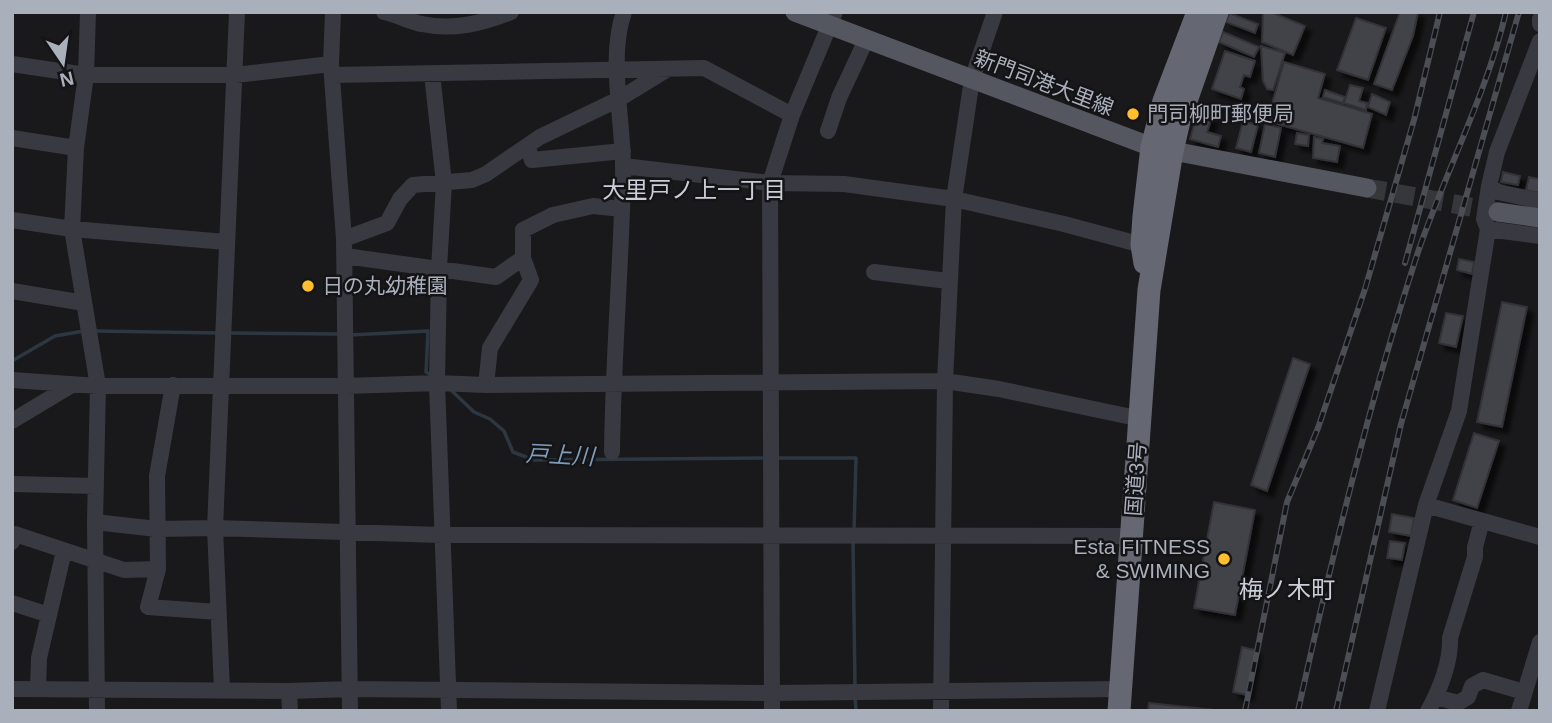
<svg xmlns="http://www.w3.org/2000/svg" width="1552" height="723" font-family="Arial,'Noto Sans JP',sans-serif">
	<defs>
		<filter id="shadow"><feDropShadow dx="6" dy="6" stdDeviation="2" flood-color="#0009"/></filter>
	</defs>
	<rect width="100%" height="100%" fill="#19191b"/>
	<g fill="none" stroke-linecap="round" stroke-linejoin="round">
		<path stroke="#2d3741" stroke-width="3.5" d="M95,331l125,2
			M228,333l111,1
			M350,335l78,-4 -2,41 5,3
			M12,361l43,-25 29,-5
			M451,390l23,22 16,7 14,12 9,21 21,8 233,-2
			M775,458h81l-2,73
			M853,542l2,146
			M855,696l1,15"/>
	</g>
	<path fill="#434348" stroke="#333237" stroke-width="2" filter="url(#shadow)" d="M1263,12h8l34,14 -12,29 -31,-13z
		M1400,12h18l-5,24 -21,54 -18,-6z
		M1229,13l29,11 -3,9 -29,-11z
		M1356,18l30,10 -18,52 -31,-10z
		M1223,32l36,15 -5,10 -35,-15z
		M1261,46l24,7 -12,37 -6,-1 -4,-8z
		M1225,51l30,10 -5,16 -6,-2 -4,12 4,2 -3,10 -29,-10z
		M1284,62l41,12 -7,24 54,16 -9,34 -96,-27z
		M1350,85l13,3 -4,13 8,2 -1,7 -22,-7z
		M1325,90l20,7 -2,6 -20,-6z
		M1372,94l18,8 -4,13 -18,-8z
		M1198,112l14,5 -5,15 14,4 -3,11 -28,-8z
		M1243,121l15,4 -7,27 -15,-4z
		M1265,124l16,4 -6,29 -16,-4z
		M1297,133l12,2 -1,11 -13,-2z
		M1314,137l9,2 -1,4 18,3 -3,16 -24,-4z
		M1503,172l17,4 -2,9 -17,-3z
		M1529,177l11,2v14l-14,-3z
		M1459,259l15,3 -2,12 -15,-4z
		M1502,302l25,5 -25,120 -25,-5z
		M1446,313l17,3 -7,31 -17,-4z
		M1293,358l17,6 -43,127 -16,-6z
		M1474,433l25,8 -22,67 -24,-8z
		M1214,502l41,8 -20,105 -41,-7z
		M1392,514l22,4 -3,18 -22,-4z
		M1390,541l15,2 -3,17 -15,-2z
		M1242,647l13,3 -8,45 -14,-3z
		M1149,703l75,8h-76z"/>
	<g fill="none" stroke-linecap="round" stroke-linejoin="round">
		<path stroke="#36373b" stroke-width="19" stroke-dasharray="19 10" stroke-linecap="butt" d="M1367,188l131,24"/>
		<path stroke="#393a41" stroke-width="16" d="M88,12l-2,63 -10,73 -4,81 26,157 -3,136 2,189
			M333,12l-2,52 13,175 6,472
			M384,12c14,3 26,10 38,12 31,7 61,-1 89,-12
			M1540,19v5
			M1540,41l-43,111 -8,34 9,6 42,9
			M12,64l74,11h149l96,-11
			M432,74l12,109 -5,86 -2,114 12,328
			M332,75l372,-7 88,47
			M828,131l11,-33 27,-58
			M12,138l64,10
			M527,146l5,14 91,-9
			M623,166l147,17 74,1 110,15 110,25 78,21
			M12,220l60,9 154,13
			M1488,229l52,7
			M344,239l43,-16 13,-24 13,-14 59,-5 14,-6 54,-37 79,-38 49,-30
			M345,256l151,21 27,-19v-28l30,-15 40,-9 29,3
			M874,272l74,9
			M12,291l72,12
			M12,380l86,6h248l91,-3 49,2 459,-4 54,8 142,30
			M173,385l-16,91 1,93 -10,38 70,5
			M486,385l4,-37 41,-68 -8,-22
			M12,421l60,-36
			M612,452c1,-92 9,-183 11,-274 2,-51 -16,-118 1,-166
			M12,484l84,2
			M1426,505l114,32
			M95,522l62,7 58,-1 227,7 690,1
			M12,542l3,-8 109,36 34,-1
			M12,603l37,12
			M12,689l277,2 61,-2 422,4 348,-4
			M38,689l1,-31 25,-107
			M222,690l-7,-162 22,-516
			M289,691l1,20
			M1436,697l22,6 10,-6 4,-11 11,-6 41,12
			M772,711l-2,-528 22,-68 43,-103
			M941,711l4,-330 9,-182 18,-120 23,-67
			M1377,711l49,-206 33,-94 29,-182 -4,-10 5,-33
			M1428,711c12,-21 23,-50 22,-73l25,-81v-10l7,-26
			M1519,711l21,-69"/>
		<path stroke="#555760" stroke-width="19" d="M795,12l357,135 215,41
			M1498,212l42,6"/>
		<path stroke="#656872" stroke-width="23" d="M1145,263l-3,-18 2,-29 8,-69 12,-46 34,-89
			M1119,711l30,-421 23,-139 7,-30 38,-109"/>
		<defs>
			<path id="rail" d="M1405,263l69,-251
				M1245,711l42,-209 31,-74 47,-139 49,-169 26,-108
				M1298,711c34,-154 71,-309 120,-459 27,-79 69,-159 88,-240
				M1336,711l65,-287 118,-412"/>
		</defs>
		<use href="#rail" stroke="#4c4e56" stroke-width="6"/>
		<use href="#rail" stroke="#141316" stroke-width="3.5" stroke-dasharray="10" stroke-linecap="butt"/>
	</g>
	<g fill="#ffbe2d" stroke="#141316" stroke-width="2.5">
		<circle cx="1133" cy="114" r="7"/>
		<circle cx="308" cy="286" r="7"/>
		<circle cx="1224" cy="559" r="7"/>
	</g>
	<g text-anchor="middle" stroke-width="5" stroke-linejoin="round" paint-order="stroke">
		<g font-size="21" fill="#aaafbc" stroke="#141316">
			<text transform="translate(1044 83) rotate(21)" y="7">新門司港大里線</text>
			<text transform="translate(1136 479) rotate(-86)" y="7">国道3号</text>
		</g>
		<g font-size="21" fill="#aaafbc" stroke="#141316" text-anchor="start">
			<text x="1147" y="121">門司柳町郵便局</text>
			<text x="322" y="293">日の丸幼稚園</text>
			<text x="1210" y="554" text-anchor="end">Esta FITNESS<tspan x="1210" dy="24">&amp; SWIMING</tspan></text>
		</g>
		<g font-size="23" fill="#cbced8" stroke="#141316">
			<text x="694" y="198">大里戸ノ上一丁目</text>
		</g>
		<g font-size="23" font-style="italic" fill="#7e9cba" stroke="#141316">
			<text transform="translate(560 455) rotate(3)" y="8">戸上川</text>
		</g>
		<g font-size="24" fill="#cbced8" stroke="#141316">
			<text x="1287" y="598">梅ノ木町</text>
		</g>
	</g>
	<rect width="1552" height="723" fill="none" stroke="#aaafbc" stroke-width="28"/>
	<g transform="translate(63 63) rotate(167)" stroke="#141316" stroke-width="5" paint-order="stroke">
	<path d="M0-5L12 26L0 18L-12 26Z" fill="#aaafbc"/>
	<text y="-10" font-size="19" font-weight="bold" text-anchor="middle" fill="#aaafbc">N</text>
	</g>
</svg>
